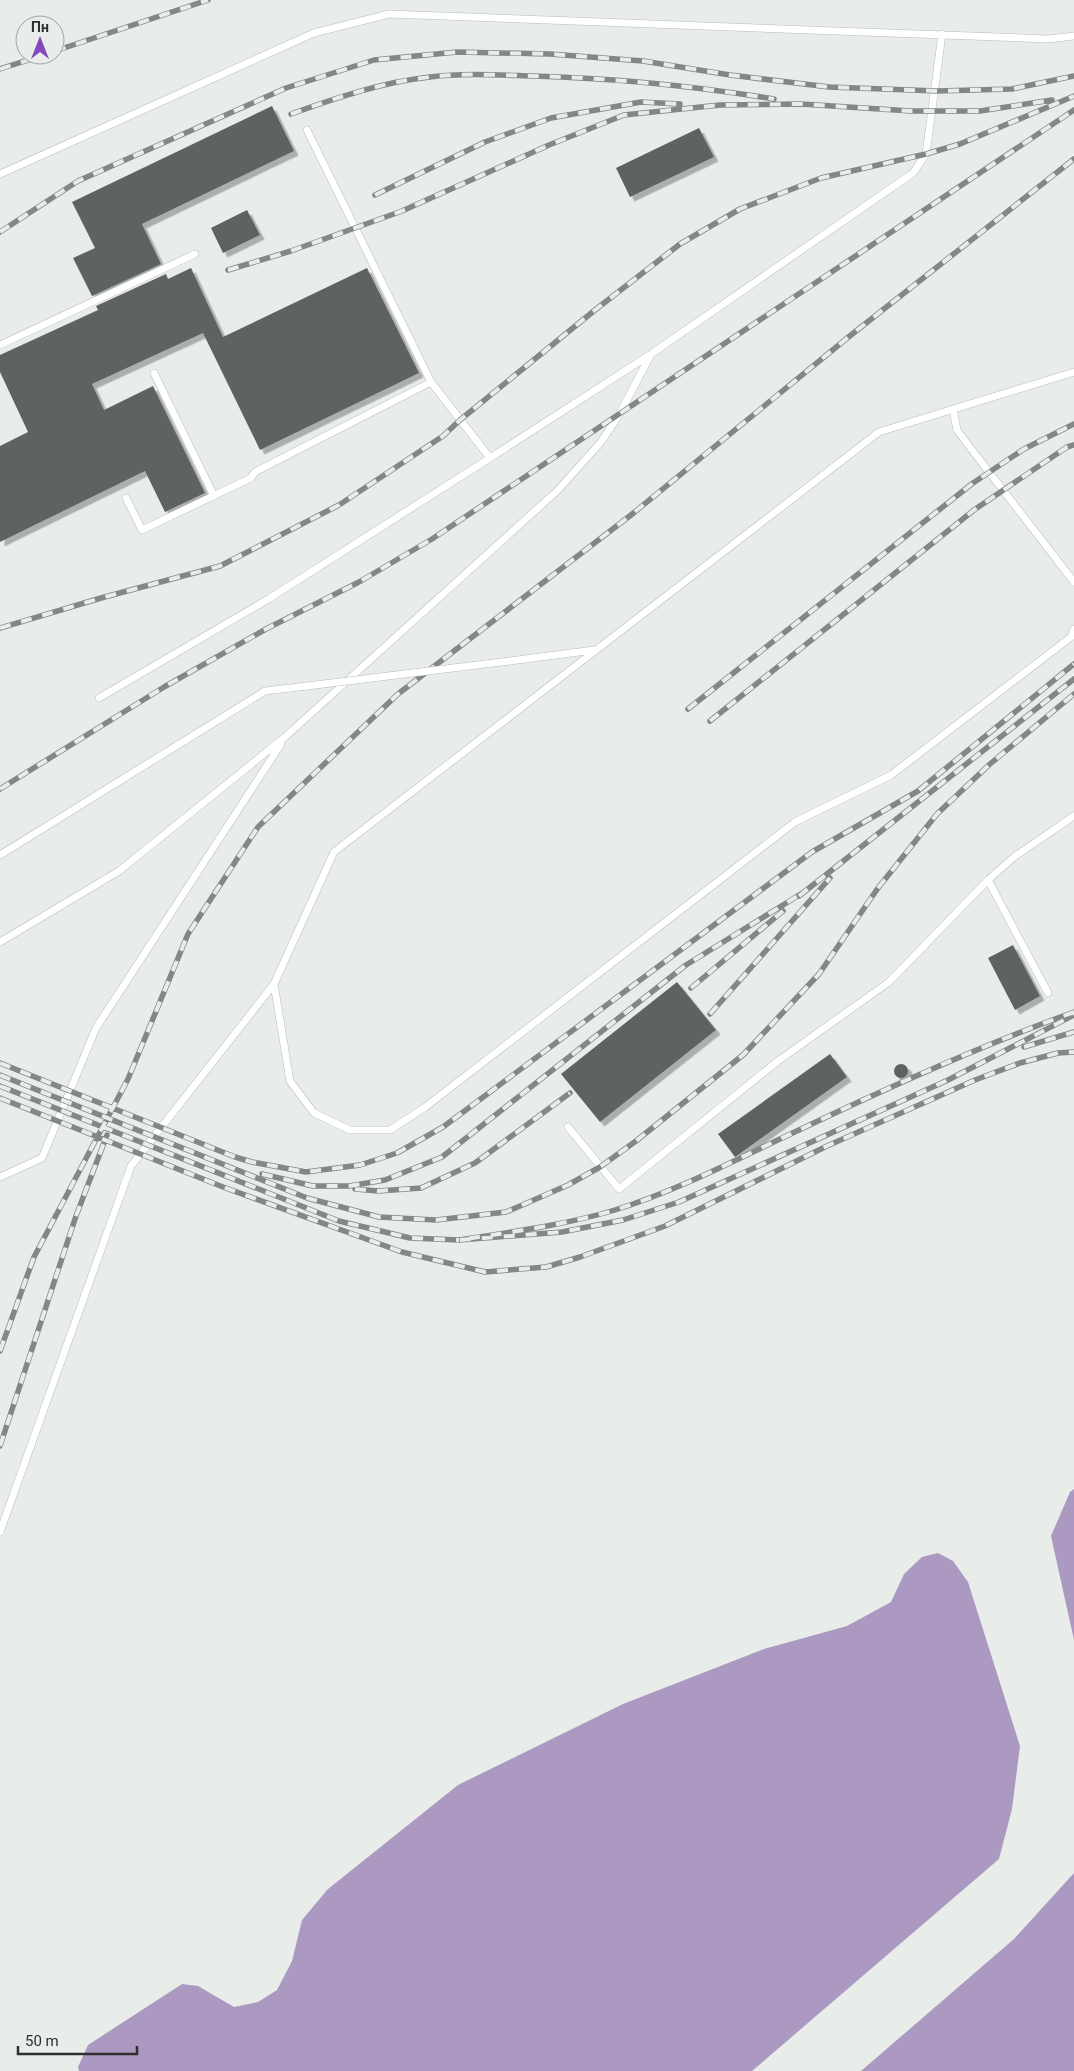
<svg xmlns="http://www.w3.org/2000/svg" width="1074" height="2071" font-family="Roboto,sans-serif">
	<defs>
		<filter id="shadow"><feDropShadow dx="4.5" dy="4.5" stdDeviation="0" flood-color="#0004"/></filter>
	</defs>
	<rect width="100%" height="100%" fill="#e8edea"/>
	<path fill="#ab99c1" d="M1074,1489v151l-23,-104 19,-44z
		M938,1553l15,8 15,21 52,164 -8,63 -13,50 -247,212h-673l-1,-4 10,-22 94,-61 16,2 36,21 24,-5 19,-12 15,-29 10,-41 26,-31 130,-104 165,-81 141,-55 83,-23 44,-24 13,-28 18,-17z
		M1074,1873v198h-213l153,-132z"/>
	<path fill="#5f6460" filter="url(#shadow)" d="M272,106l22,45 -152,73 19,40 -69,32 -19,-38 22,-10 -23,-46z
		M699,128l15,29 -84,40 -14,-29z
		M247,210l13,25 -37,18 -12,-25z
		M191,268l32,69 144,-69 52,105 -159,77 -57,-117 -111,51 12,26 49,-24 52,107 -40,19 -20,-41 -145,71v-96l28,-14 -28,-60v-17l98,-45 -2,-4 70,-32 2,5z
		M1013,945l27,51 -25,14 -27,-52z
		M677,982l39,48 -116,92 -39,-48z
		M830,1054l17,23 -112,80 -17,-23z
		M894 1071a7 7 0 1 1 14 0a7 7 0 1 1-14 0Z"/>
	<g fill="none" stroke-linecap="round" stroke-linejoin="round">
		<defs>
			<path id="lane" d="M307,130l124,252 59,76
				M0,174l314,-141 75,-19 659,25 26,-3
				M0,345l195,-91
				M154,373l60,123
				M953,409l4,21 12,16 105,136
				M126,498l16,32 109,-52 4,-6 176,-90
				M510,661l84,-11
				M99,698l171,-100 220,-140 161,-104 262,-181 13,-19 16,-120
				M0,855l265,-164 42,-5
				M988,880l60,113
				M0,942l119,-71 166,-134 273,-247 43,-48 18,-27 32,-61
				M274,984l16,97 24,32 36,17h40l34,-22 371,-286 96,-47 180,-138 3,-8
				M568,1127l51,62 159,-128 111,-79 99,-102 26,-23 60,-41
				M0,1177l42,-19 54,-130 185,-284
				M0,1532l131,-366 143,-182 60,-132 545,-420 195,-60"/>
		</defs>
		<use href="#lane" stroke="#b8bdb9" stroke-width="8"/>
		<use href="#lane" stroke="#fff" stroke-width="7"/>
		<defs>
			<path id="rail" d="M55,51l153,-51
				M0,69l44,-14
				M291,114c45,-16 91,-32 139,-37 33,-4 69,-2 102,-1 81,2 162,10 242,23
				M375,195l110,-53 66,-24 90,-16 39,2
				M0,232l78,-51 208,-93 88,-28 83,-8 93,2 93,7 87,14 99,12 108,4 75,-2 62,-13
				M228,270l63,-19 111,-40 147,-66 75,-30 96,-10 81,-1 110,7h69l72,-11
				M0,628l101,-30 119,-32 119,-61 104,-69 17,-16 135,-110 85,-66 60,-35 81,-31 105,-24 34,-10 114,-48
				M688,709l285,-226 51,-34 50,-25
				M710,721l264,-211 93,-63 7,-2
				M0,789l164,-102 102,-58 93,-47 73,-43 642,-429
				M799,896l275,-217
				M691,988l92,-77
				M1074,1012c-94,34 -185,75 -275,118 -60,28 -120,60 -184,80 -50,15 -104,22 -156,30l103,-8 61,-12 56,-18 269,-122 126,-65
				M710,1014l120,-136
				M1024,1047l50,-15
				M0,1063l235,94 17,5 54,10 54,-7 37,-12 46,-26 369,-275 106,-61 156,-127
				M0,1075l307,123 72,19 57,3 70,-8 62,-27 32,-18 36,-26 107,-86 76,-81 59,-86 59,-74 53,-50 84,-70
				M0,1086l339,135 71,17 49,2
				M0,1098l223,89 179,65 83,20 61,-5 34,-10 85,-31 162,-80 148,-66 45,-17 38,-10 16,-1
				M262,1174l51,12h36l36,-6 57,-23 244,-192 118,-73
				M355,1189l23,2 43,-3 54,-25 95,-70
				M0,1351l34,-94 94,-178 60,-145 70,-107 140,-133 233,-179 220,-180 223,-176
				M0,1446l76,-230 31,-81"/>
		</defs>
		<use href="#rail" stroke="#838785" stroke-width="5.5"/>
		<use href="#rail" stroke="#e8edea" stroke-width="4" stroke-dasharray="11" stroke-linecap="butt"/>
		<defs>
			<path id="lane-bridge" d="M307,686l203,-25"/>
		</defs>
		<use href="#lane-bridge" stroke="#b8bdb9" stroke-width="8" stroke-linecap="butt"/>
		<use href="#lane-bridge" stroke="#fff" stroke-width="7"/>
	</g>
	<g transform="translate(40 40)"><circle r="24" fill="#e8edea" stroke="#9ea19f"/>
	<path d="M0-4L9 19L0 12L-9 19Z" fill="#8549bf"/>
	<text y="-8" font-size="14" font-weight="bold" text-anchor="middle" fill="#2e302f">Пн</text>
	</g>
	<path d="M18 2046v8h119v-8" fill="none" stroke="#2e302f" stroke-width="2.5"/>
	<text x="25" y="2046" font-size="15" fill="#2e302f" stroke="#e8edea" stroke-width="4" paint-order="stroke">50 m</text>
</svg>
